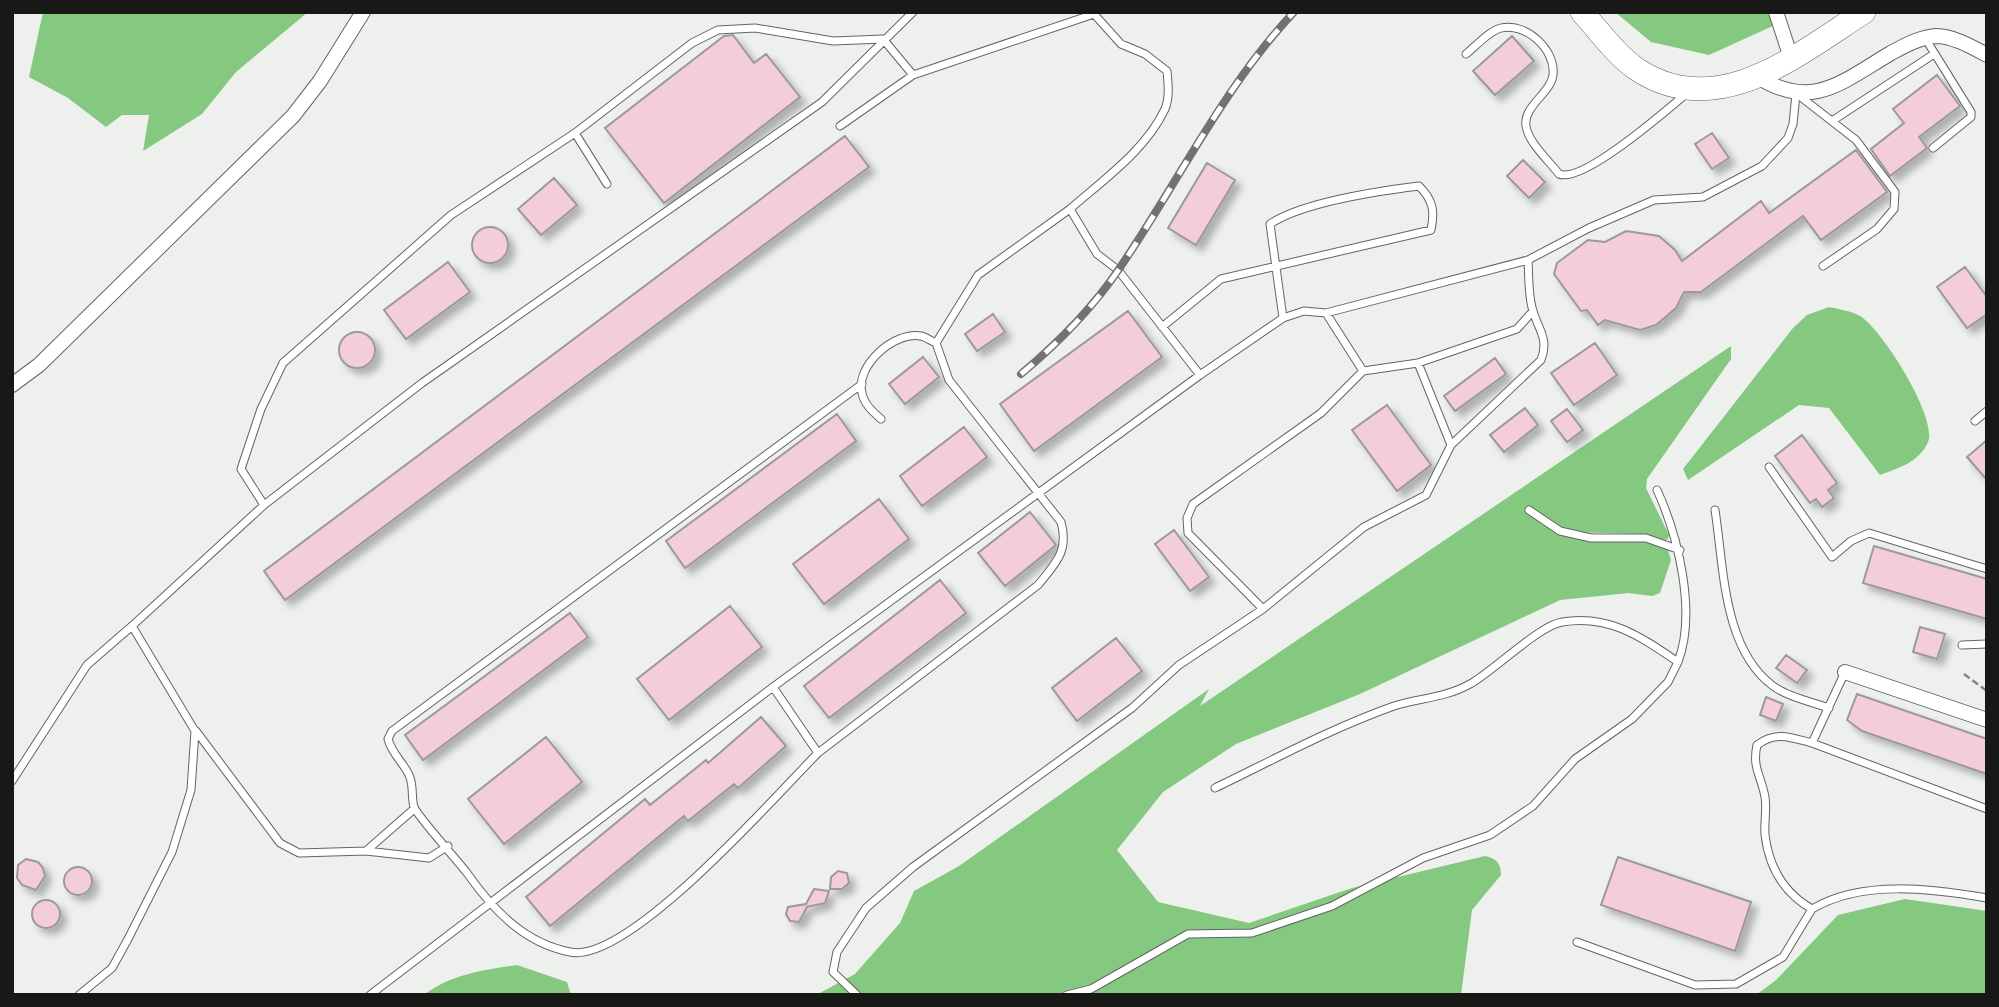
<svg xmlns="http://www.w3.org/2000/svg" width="1999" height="1007" font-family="'Sofia Sans Condensed',sans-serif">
	<defs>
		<filter id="shadow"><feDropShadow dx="6" dy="6" stdDeviation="3.5" flood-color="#0004"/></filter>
	</defs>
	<rect width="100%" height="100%" fill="#eef0ee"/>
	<path fill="#85c87f" d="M43,12h265l-72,60 -34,42 -59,37 6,-36h-27l-16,12 -38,-29 -39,-21z
		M1615,12h155l5,13 -66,30 -58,-13z
		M1829,307c9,2 23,4 31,9 22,13 78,102 68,126 -8,20 -30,26 -48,33l-51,-67 -30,-3 -111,75 -5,-11 110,-141 14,-13z
		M1731,346v13l-84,120 -1,9 23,47 -1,4 -5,1 -17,-6 -86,-2 85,8 16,5 7,5 3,10 -11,33 -8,3 -23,-3 -69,7 -200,94 -124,50 -73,48 -46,58 41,52 91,21 103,-35 133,-32c11,2 16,7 16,19l-29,35 -11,85h-645l39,-21 45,-51 14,-32 45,-25 250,-177 -9,17z
		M1905,899l82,12v84h-231l20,-15 62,-65z
		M517,965l50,17 4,13h-147c27,-21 60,-25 93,-30z"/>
	<path fill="#f4cddd" stroke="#9d999b" stroke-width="2" filter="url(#shadow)" d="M733,35l21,28 12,-9 34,43 -136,106 -59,-75 119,-92z
		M1512,36l22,25 -39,34 -22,-24z
		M1937,75l23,31 -41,31 8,11 -37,28 -19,-27 33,-26 -11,-14z
		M1712,133l17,25 -17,11 -17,-25z
		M845,136l24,31 -584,433 -21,-29z
		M1856,150l31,42 -66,48 -18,-24 -102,76h-17l-8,16 -20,17 -16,5 -35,-10 -7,5 -11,-15 -6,1 -27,-37 3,-11 31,-23 17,2 21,-11 33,5 16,14 7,11 79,-60 8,12z
		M1523,160l22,22 -16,16 -22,-22z
		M1207,163l28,17 -39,65 -28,-17z
		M554,178l23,27 -36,30 -23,-26z
		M472 245a18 18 0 1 1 36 0a18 18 0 1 1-36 0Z
		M448,262l22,30 -64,47 -22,-29z
		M1965,267l22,30v17l-20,14 -30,-41z
		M1128,311l34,46 -128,94 -34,-47z
		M993,314l12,18 -28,19 -12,-17z
		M339 350a18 18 0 1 1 36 0a18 18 0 1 1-36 0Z
		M1595,343l22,32 -43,30 -23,-32z
		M923,357l16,20 -34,27 -16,-20z
		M1495,358l11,16 -51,37 -11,-15z
		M1387,405l44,60 -34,26 -45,-61z
		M1525,408l13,17 -34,27 -14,-17z
		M1567,409l16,21 -16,12 -16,-21z
		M837,414l19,27 -171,127 -19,-27z
		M964,427l23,30 -65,49 -22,-30z
		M1802,435l35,48 -9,7 6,8 -12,9 -6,-8 -6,4 -35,-47z
		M1987,440v40l-20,-23z
		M879,499l30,40 -85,65 -31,-40z
		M1030,512l26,33 -51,41 -27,-33z
		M1174,530l35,47 -19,14 -35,-47z
		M1874,546l113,33v40l-124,-36z
		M940,580l26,33 -137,105 -25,-32z
		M730,606l32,41 -93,73 -32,-41z
		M570,613l18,24 -165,123 -18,-25z
		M1920,627l25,7 -8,25 -24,-7z
		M1116,638l26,33 -65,50 -25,-33z
		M1786,655l21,15 -10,13 -21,-15z
		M1857,694l130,45v35l-125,-43 -15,-11z
		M1766,697l17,7 -7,17 -16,-6z
		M761,717l25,29 -48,42 -4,-4 -46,37 -4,-5 -134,110 -24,-29 119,-98 5,6 56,-45 2,3z
		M546,737l36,45 -78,62 -36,-45z
		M1618,857l133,45 -16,49 -134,-46z
		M26,859l12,3 5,6 2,8 -9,14 -14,-5 -5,-7 1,-13z
		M64 881a14 14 0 1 1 28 0a14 14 0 1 1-28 0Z
		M838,871l9,2 2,10 -7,6h-12l1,-12z
		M814,889l15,2 -4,12 -18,4 -8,15 -9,-1 -4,-7 2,-7 18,-3z
		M32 914a14 14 0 1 1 28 0a14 14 0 1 1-28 0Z"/>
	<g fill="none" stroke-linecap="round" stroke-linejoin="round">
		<defs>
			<path id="service" d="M1925,38l46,74v5l-38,31
				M1466,54c10,-8 23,-23 35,-26 24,-6 55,21 52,47 -2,18 -30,31 -27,51 2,16 23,35 33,48 23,10 108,-64 128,-81
				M1797,94l59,46 39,52 -1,17 -17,20 -54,37
				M1832,121l102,-67
				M840,126l73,-51 181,-61 27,30 24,10 22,17c1,12 3,26 -2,38 -19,41 -62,71 -95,100l27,45 21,16 82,105
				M607,184l-32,-51 117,-90 26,-13 37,-2 78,13 50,-2 30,36
				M1326,313l202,-53
				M1162,327l59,-48 210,-49c4,-19 2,-30 -12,-44 -40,5 -116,16 -149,38l13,94
				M1418,363l33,82 -25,50 -62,32 -101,82 -75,-76 -1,-15 6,-14 128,-91 42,-42z
				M1418,363l99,-34 16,-18
				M881,419c-8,-7 -17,-15 -19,-26 -7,-27 32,-62 59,-57 5,1 10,5 15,7
				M1975,421l12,-10
				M1451,445l90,-85c8,-21 -2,-29 -8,-49 -5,-15 -4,-35 -5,-51l61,-32 65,-28 49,-3 59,-31 26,-28 5,-14 3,-30
				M1769,467l63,90 19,-16 18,-8 118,36
				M1657,490c21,46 40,122 21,172
				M264,505l-23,-36 20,-60 22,-46 168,-148 124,-82
				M1529,510l31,21 31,7h55l34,12
				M1715,510c9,58 8,139 58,176 15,11 39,16 56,22
				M1962,645l25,-1
				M1845,672l-33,71c-22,-6 -37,-12 -55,2 -5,23 4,30 8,52 2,12 -1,25 0,38 4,32 19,58 47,74 50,-30 120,-20 175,-11
				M773,687l45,66 220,-168c18,-22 31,-34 23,-63l-112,-142 -13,-37 42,-68 92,-66
				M196,731l84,112 19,10 67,-2 63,7 19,-12
				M1812,743l175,66
				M818,753c-42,42 -190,212 -248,199 -46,-9 -77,-42 -103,-79 -10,-13 -49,-56 -53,-66 -3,-10 0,-22 -5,-32 -6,-13 -17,-21 -21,-36l4,-8 470,-347
				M12,781l75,-116 45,-39
				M366,851l48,-42
				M1577,942l118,43 41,-1 47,-27 29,-48
				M79,995l33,-27 16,-29 44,-87 19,-62 4,-59 -63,-105 132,-121 158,-122 400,-281 91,-90
				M370,995l403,-308 427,-312 83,-57 21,-7 22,2 37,58
				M857,995l-24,-23 4,-20 29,-44 47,-41 219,-159 47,-43 84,-56
				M1067,995l24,-6 97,-55 64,-1 80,-27 91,-48 67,-23 43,-29 42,-47 57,-40 36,-37 10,-20c-37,-25 -69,-48 -116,-40 -22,3 -70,50 -92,62 -25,14 -51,14 -76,22 -62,22 -121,54 -179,82"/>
			<path id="minor" d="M1776,12l15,46
				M1758,77c54,34 84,5 133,-24 13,-7 29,-16 45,-17 17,0 36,11 51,19
				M12,385l27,-20 254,-249 27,-35 43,-69
				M1845,672l142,48"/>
			<path id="primary" d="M1582,12c17,19 35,44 56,58 80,52 159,-15 226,-58"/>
		</defs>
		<use href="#service" stroke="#636562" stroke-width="9"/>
		<use href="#minor" stroke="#636562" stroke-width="16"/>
		<use href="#primary" stroke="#636562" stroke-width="24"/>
		<path stroke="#828382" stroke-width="2.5" stroke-dasharray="7 3.5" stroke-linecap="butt" d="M1964,674l23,17"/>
		<use href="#service" stroke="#fff" stroke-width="7"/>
		<use href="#minor" stroke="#fff" stroke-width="14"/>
		<use href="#primary" stroke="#fff" stroke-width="23"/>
		<defs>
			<path id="rail" d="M1021,374c37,-31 71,-65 98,-105 59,-86 103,-180 175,-257"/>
		</defs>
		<use href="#rail" stroke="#717271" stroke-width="8"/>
		<use href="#rail" stroke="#fff" stroke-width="5" stroke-dasharray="16" stroke-linecap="butt"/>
	</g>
	<rect width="1999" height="1007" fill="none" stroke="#181817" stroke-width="28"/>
</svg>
